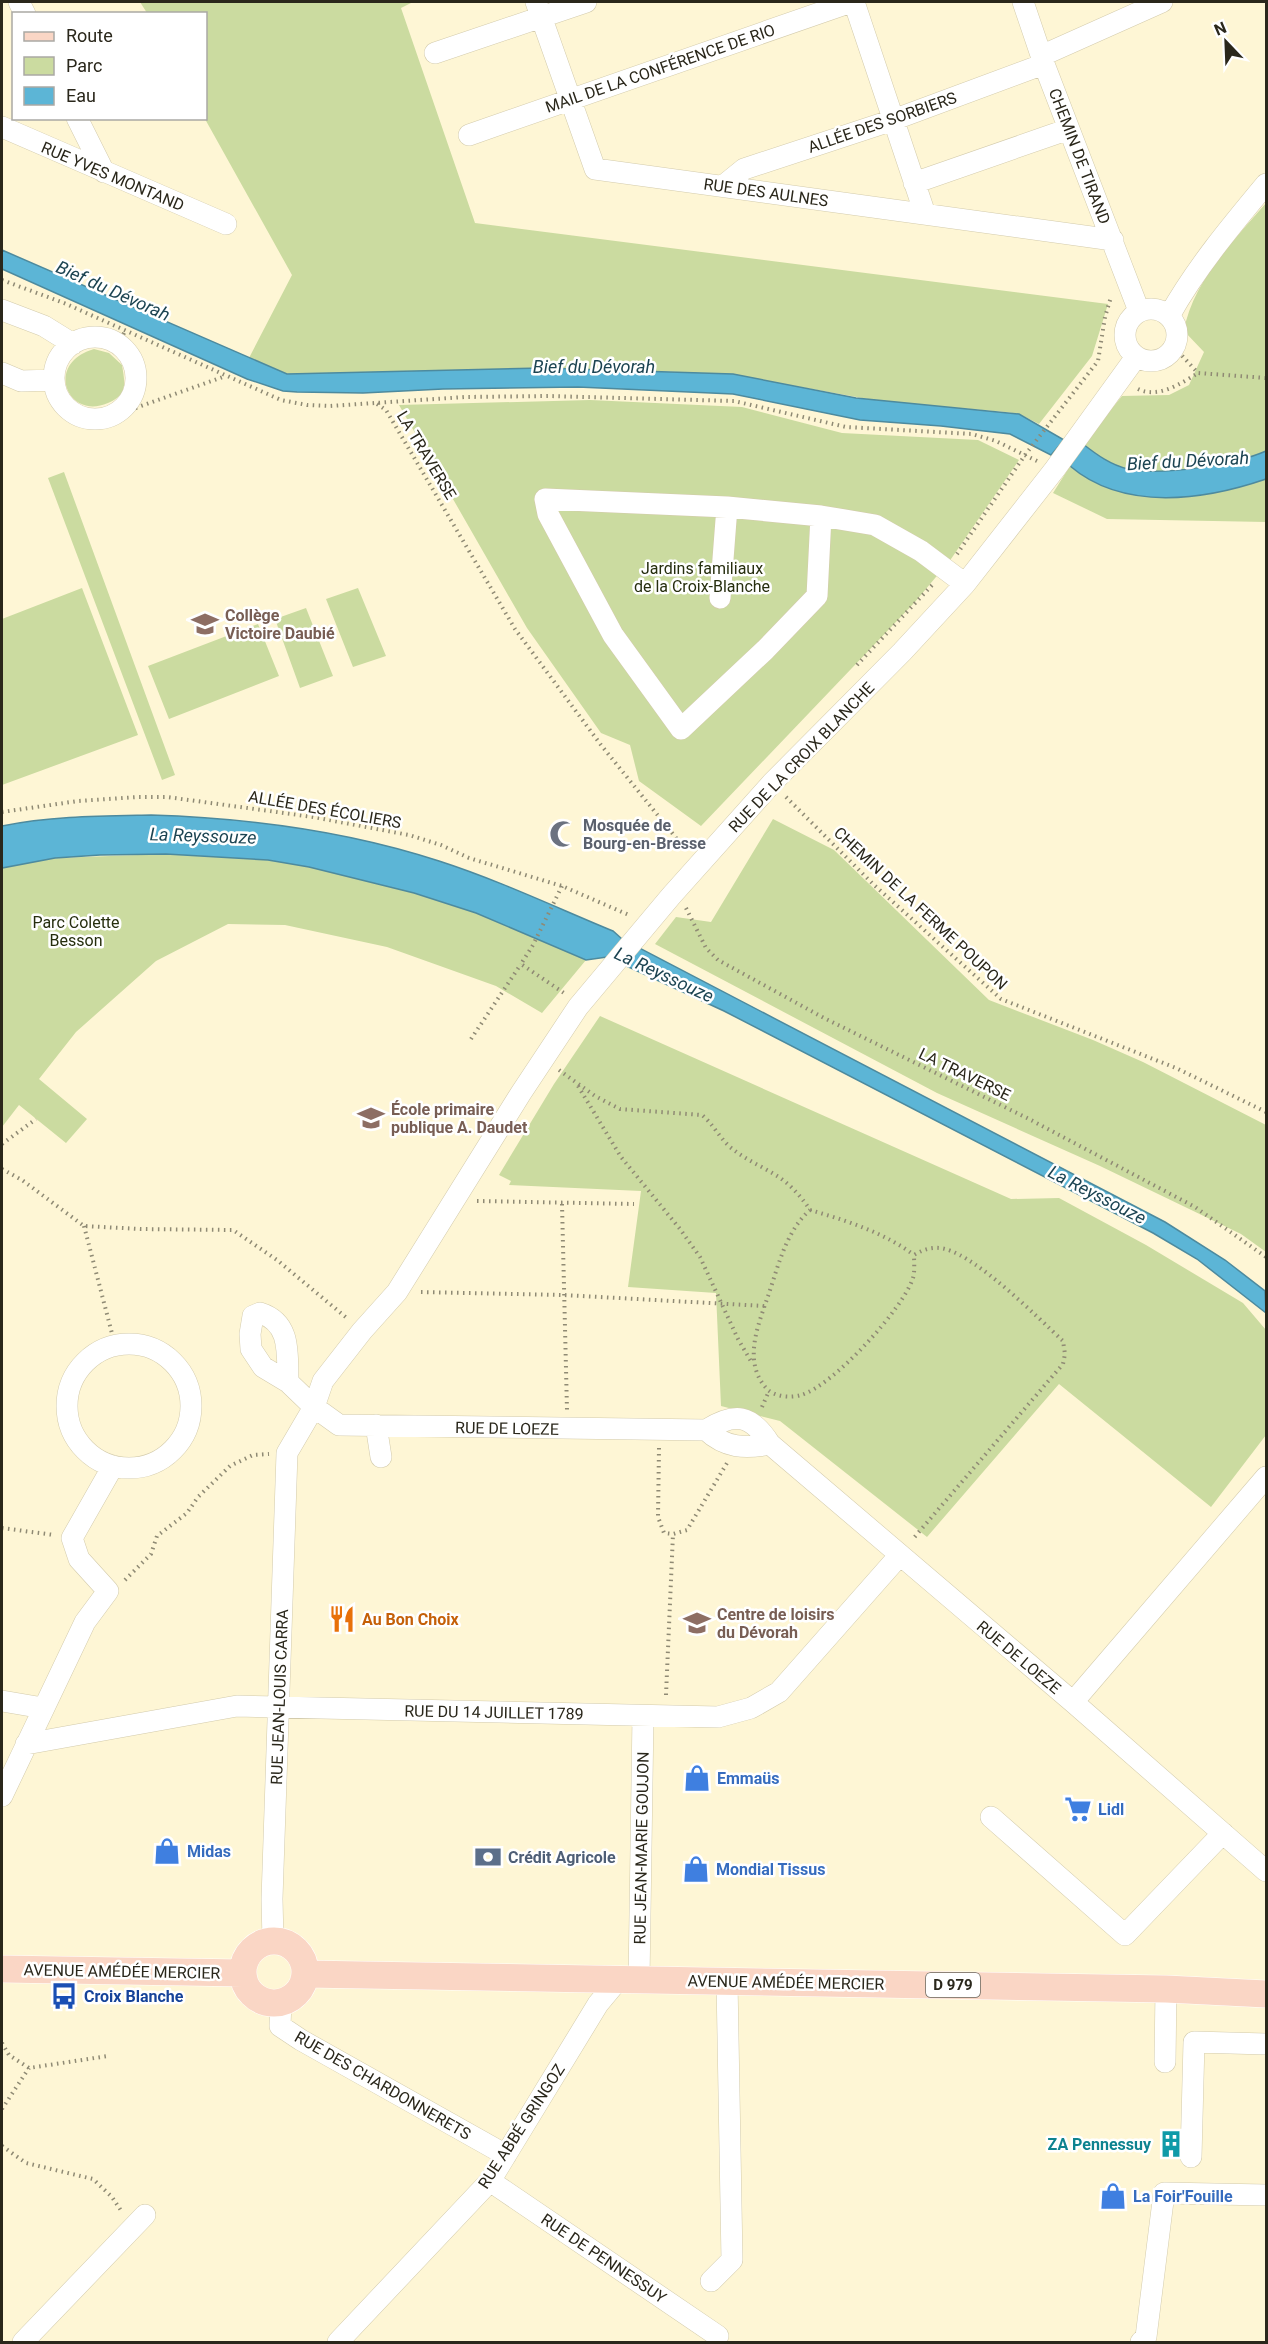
<svg xmlns="http://www.w3.org/2000/svg" width="1268" height="2344" font-family="Roboto,sans-serif">
	<rect width="100%" height="100%" fill="#fef6d5"/>
	<path fill="#cbdba0" d="M140,2h273l-12,6 74,215 633,81 -16,52 -53,68 -20,-10 -14,-2 -126,-11 -101,-18 -100,-11 -136,-4 -255,6 -38,-16 43,-83 -87,-156 1,-105 -59,-1z
		M1266,203v248c-32,14 -103,25 -138,18 -17,-4 -31,-14 -45,-25l39,-48 47,-1 20,-10 15,-33 -20,-21c8,-49 51,-92 82,-128z
		M94,349l15,4 13,12c3,18 6,30 -14,38 -41,18 -64,-40 -14,-54z
		M590,400l152,7 100,26 136,7 41,20 -68,99 -36,43 -214,224 -62,-45 -9,-36 -29,-12 -74,-105 -128,-223z
		M1070,466c54,46 135,34 196,13v43l-159,-3 -54,-26z
		M64,472l111,303 -13,5 -114,-302z
		M82,588l56,147 -136,50v-166z
		M358,588l28,68 -33,11 -27,-68z
		M306,608l27,68 -33,12 -25,-69z
		M258,624l21,52 -110,43 -21,-53z
		M773,819l61,31 155,150 104,40 50,22 123,63v127l-25,-18 -141,-68 -163,-73 -282,-149 21,-27 35,5z
		M166,854l102,6 41,7 105,26 62,20 110,47 -44,53 -46,-27 -109,-39 -102,-22 -57,-1 -72,37 -80,71 -37,47 48,40 -21,24 -47,-38 -17,22v-259l53,-10z
		M600,1016l411,183 48,-1 87,47 97,58 23,27v105l-55,72 -152,-123 -132,153 -147,-116 -59,-15 -5,-113 -88,-6 13,-96 -132,-6 2,-4 -12,-6 55,-91z"/>
	<path fill="#5cb5d6" stroke="#4d8a9e" stroke-width="1.5" d="M2,250l285,124 255,-6 191,6 123,24 163,16 45,26 -13,15 -41,-21 -69,-8 -81,-6 -127,-26 -155,-7 -135,2 -80,4 -66,-1 -14,-1 -36,-12 -245,-110z
		M1083,444c14,11 28,21 45,25 35,7 106,-4 138,-18v28c-61,21 -142,33 -196,-13z
		M151,815c97,3 196,16 288,46 59,19 116,46 174,70l9,8 543,283 60,38 40,31 1,22 -69,-54 -44,-26 -429,-222 -117,-54 -21,3 -110,-47 -62,-20 -105,-26 -41,-7 -102,-6 -66,1 -45,3 -53,10v-42c49,-10 99,-10 149,-11z"/>
	<g fill="none" stroke-linecap="round" stroke-linejoin="round">
		<defs>
			<path id="minor" d="M19,2l6,12
				M536,2l59,167 518,71
				M854,2l71,212
				M1023,2l21,62 95,247
				M435,53l151,-51
				M1041,56l121,-54
				M77,118l27,54
				M2,127l224,97
				M469,135l382,-133
				M914,183l155,-54
				M723,186l21,-17 149,-49 151,-56
				M1125 335a26 26 0 1 1 52 0a26 26 0 1 1-52 0Z
				M2,310l42,16 29,18
				M1169,316c27,-48 62,-90 97,-132
				M54 378a41 41 0 1 1 82 0a41 41 0 1 1-82 0Z
				M2,373l19,8 33,-1
				M821,516l-4,80 -52,54 -84,79 -68,-94 -65,-121 -3,-15 182,8 94,9 54,9 46,26 44,33
				M720,598l7,-91
				M67 1406a62 62 0 1 1 124 0a62 62 0 1 1-124 0Z
				M288,1382c-1,-27 4,-59 -28,-69l-7,3 -3,18 1,15 12,18 25,15 26,25 25,18 367,5c29,-18 45,-16 64,14l303,258 193,169
				M376,1425l5,32
				M706,1430c19,18 39,19 64,14
				M2,1701l41,7
				M1073,1702l193,-225
				M26,1744l211,-38 481,11 33,-9 28,-16 120,-136
				M2,1796l83,-174 23,-31 -29,-32 -7,-21 41,-72
				M991,1817l134,118 98,-102
				M273,1941l-1,-42 15,-446 27,-46 9,-26 39,-50 35,-39 124,-199 57,-86 93,-111 101,-113 130,-131 63,-68 90,-115 81,-112
				M639,1980l4,-264
				M281,2002l-1,24 21,14 205,115
				M1165,2062l1,-73
				M1191,2157l3,-115 72,2
				M490,2181l228,155
				M711,2281l21,-21 -5,-279
				M23,2342l122,-127
				M338,2342l152,-161 108,-177 20,-24
				M1141,2342l5,-5 18,-144 102,2"/>
			<path id="major" d="M243 1972a31 31 0 1 1 62 0a31 31 0 1 1-62 0Z
				M2,1969l241,4
				M305,1974l861,15 100,5"/>
		</defs>
		<use href="#minor" stroke="#d3cbac" stroke-width="22"/>
		<use href="#major" stroke="#fff" stroke-width="28"/>
		<path stroke="#8f8a74" stroke-width="4" stroke-dasharray="1.5 4.5" stroke-linecap="butt" d="M2,280l62,23 217,97 26,5 23,1 135,-9 83,-1 186,5 112,26 126,7 24,7 41,20
			M118,345l7,-14
			M1174,347l24,26 68,5
			M1138,389c20,10 44,-6 60,-16
			M377,404l9,6 129,219 86,116 84,104
			M113,416l113,-40
			M957,554l68,-99 73,-94 7,-44 6,-20
			M857,665l77,-82
			M786,797l88,88 127,114 175,69 90,44
			M2,812l76,-11 60,-4h29l146,20 96,18 32,10 28,13 93,28 67,29
			M562,886l-29,59 -12,19 43,29
			M686,908l20,40 12,12 106,58 205,101 166,88 71,50
			M471,1039l50,-75
			M559,1070l36,26 25,13 82,6c11,9 17,22 28,32 13,11 29,18 44,27 14,8 27,22 36,36 -25,22 -32,58 -43,89 -10,29 -24,64 0,90 8,8 24,9 34,6 32,-9 102,-86 112,-117 2,-7 1,-16 1,-23 10,-6 20,-9 31,-6 34,9 91,67 118,92l2,13 -2,10 -151,176
			M578,1086l43,71 59,72 20,28 38,82 14,24
			M2,1144l34,-25
			M2,1169l20,11 62,46 56,3 93,1 44,30 71,59
			M477,1201l157,3
			M562,1204l5,206
			M810,1210c35,10 75,23 104,45
			M84,1226l31,119
			M421,1292l142,3 202,11
			M762,1407l7,-16
			M659,1448l-1,69 6,16 9,1 14,-4 40,-67
			M2,1528l52,7
			M125,1580l26,-26 6,-18 30,-23 11,-16 32,-31 23,-11 16,-1
			M666,1695l7,-161
			M2,2043l7,12 20,13 79,-12
			M2,2109l27,-41
			M2,2146l24,17 67,16 19,18 10,15"/>
		<use href="#minor" stroke="#fff" stroke-width="21"/>
		<use href="#major" stroke="#fad6c5" stroke-width="27"/>
	</g>
	<defs>
		<symbol id="school-bare" viewBox="-9 -9 18 18"><path d="M0-5L7-2L0 1L-7-2ZM-4 1L0 2.5L4 1V4Q0 6-4 4Z" fill="#8d6e63" stroke="#fff" stroke-width="2.5" paint-order="stroke"/></symbol>
		<symbol id="mosque-bare" viewBox="-9 -9 18 18"><path d="M3.5-4.9A6 6 0 1 0 3.5 4.9A5 5 0 1 1 3.5-4.9Z" fill="#6b7280" stroke="#fff" stroke-width="2.5" paint-order="stroke"/></symbol>
		<symbol id="restaurant-bare" viewBox="-9 -9 18 18"><path d="M-5-6h1v4h1v-4h1v4h1v-4h1v5L-1.5 .5V6h-2V.5L-5-1ZM5-6V6H3V1.5H1.5Q1.5-4 5-6Z" fill="#e8710a" stroke="#fff" stroke-width="2.5" paint-order="stroke"/></symbol>
		<symbol id="shop-bare" viewBox="-9 -9 18 18"><path d="M-5-2.5h2.3a2.7 3.5 0 0 1 5.4 0H5L5.5 6h-11ZM-1.5-2.5h3a1.5 2.3 0 0 0-3 0Z" fill="#3f7fe0" stroke="#fff" stroke-width="2.5" paint-order="stroke"/></symbol>
		<symbol id="supermarket-bare" viewBox="-9 -9 18 18"><path d="M-6-5.5h2.5l.6 2H6L4.5 2H-2.5L-4.4-4H-6ZM-1.5 3.2a1.3 1.3 0 1 0 .1 0ZM3 3.2a1.3 1.3 0 1 0 .1 0Z" fill="#3f7fe0" stroke="#fff" stroke-width="2.5" paint-order="stroke"/></symbol>
		<symbol id="bank-bare" viewBox="-9 -9 18 18"><path d="M-6-4H6V4H-6ZM0-2.3a2.3 2.3 0 1 0 0 4.6a2.3 2.3 0 1 0 0-4.6Z" fill="#5c6f8a" stroke="#fff" stroke-width="2.5" paint-order="stroke"/></symbol>
		<symbol id="bus-bare" viewBox="-9 -9 18 18"><path d="M-5-6H5V4H4V6H2V4H-2V6H-4V4H-5ZM-3.5-4V0h7V-4ZM-3.5 1.2v1.5H-2V1.2ZM2 1.2v1.5H3.5V1.2Z" fill="#1a4fb4" stroke="#fff" stroke-width="2.5" paint-order="stroke"/></symbol>
		<symbol id="building-bare" viewBox="-9 -9 18 18"><path d="M-4-6H4V6H1V3H-1V6H-4ZM-2.5-4.3h1.7v1.8h-1.7ZM.8-4.3h1.7v1.8H.8ZM-2.5-1h1.7V.8h-1.7ZM.8-1h1.7V.8H.8Z" fill="#0f9aa8" stroke="#fff" stroke-width="2.5" paint-order="stroke"/></symbol>
	</defs>
	<g fill-rule="evenodd">
		<use href="#school-bare" x="186" y="605" width="38" height="38"/>
		<use href="#mosque-bare" x="544" y="815" width="38" height="38"/>
		<use href="#school-bare" x="352" y="1099" width="38" height="38"/>
		<use href="#restaurant-bare" x="323" y="1600" width="38" height="38"/>
		<use href="#school-bare" x="678" y="1604" width="38" height="38"/>
		<use href="#shop-bare" x="678" y="1759" width="38" height="38"/>
		<use href="#supermarket-bare" x="1059" y="1790" width="38" height="38"/>
		<use href="#shop-bare" x="148" y="1832" width="38" height="38"/>
		<use href="#bank-bare" x="469" y="1838" width="38" height="38"/>
		<use href="#shop-bare" x="677" y="1850" width="38" height="38"/>
		<use href="#bus-bare" x="45" y="1977" width="38" height="38"/>
		<use href="#building-bare" x="1152" y="2125" width="38" height="38"/>
		<use href="#shop-bare" x="1094" y="2177" width="38" height="38"/>
	</g>
	<g text-anchor="middle" stroke-width="5" stroke-linejoin="round" paint-order="stroke">
		<rect fill="#fff" stroke="#6a685f" stroke-width="1.5" x="926" y="1973" width="54" height="24" rx="4.5"/>
		<g font-size="15" font-weight="bold" fill="#2a271b">
			<text x="953" y="1990">D 979</text>
		</g>
		<g font-size="16" fill="#2a271b" stroke="#fff">
			<text transform="translate(660 68) rotate(-19)" y="6">MAIL DE LA CONFÉRENCE DE RIO</text>
			<text transform="translate(882 122) rotate(-19)" y="6">ALLÉE DES SORBIERS</text>
			<text transform="translate(1080 156) rotate(69)" y="6">CHEMIN DE TIRAND</text>
			<text transform="translate(113 176) rotate(23)" y="6">RUE YVES MONTAND</text>
			<text transform="translate(766 192) rotate(8)" y="6">RUE DES AULNES</text>
			<text transform="translate(427 455) rotate(59)" y="6">LA TRAVERSE</text>
			<text transform="translate(801 757) rotate(-46)" y="6">RUE DE LA CROIX BLANCHE</text>
			<text transform="translate(325 809) rotate(10)" y="6">ALLÉE DES ÉCOLIERS</text>
			<text transform="translate(921 908) rotate(43)" y="6">CHEMIN DE LA FERME POUPON</text>
			<text transform="translate(965 1074) rotate(26)" y="6">LA TRAVERSE</text>
			<text transform="translate(507 1428) rotate(1)" y="6">RUE DE LOEZE</text>
			<text transform="translate(1019 1657) rotate(40)" y="6">RUE DE LOEZE</text>
			<text transform="translate(279 1697) rotate(-88)" y="6">RUE JEAN-LOUIS CARRA</text>
			<text transform="translate(494 1712) rotate(1)" y="6">RUE DU 14 JUILLET 1789</text>
			<text transform="translate(641 1848) rotate(-89)" y="6">RUE JEAN-MARIE GOUJON</text>
			<text transform="translate(122 1971) rotate(1)" y="6">AVENUE AMÉDÉE MERCIER</text>
			<text transform="translate(786 1982) rotate(1)" y="6">AVENUE AMÉDÉE MERCIER</text>
			<text transform="translate(383 2085) rotate(30)" y="6">RUE DES CHARDONNERETS</text>
			<text transform="translate(521 2126) rotate(-57)" y="6">RUE ABBÉ GRINGOZ</text>
			<text transform="translate(604 2258) rotate(34)" y="6">RUE DE PENNESSUY</text>
		</g>
		<g font-size="16" fill="#262e0e" stroke="#fff">
			<text x="702" y="574">Jardins familiaux<tspan x="702" dy="18">de la Croix-Blanche</tspan></text>
			<text x="76" y="928">Parc Colette<tspan x="76" dy="18">Besson</tspan></text>
		</g>
		<g font-size="16" font-weight="bold" fill="#785e54" stroke="#fff" text-anchor="start">
			<text x="225" y="621">Collège<tspan x="225" dy="18">Victoire Daubié</tspan></text>
			<text x="391" y="1115">École primaire<tspan x="391" dy="18">publique A. Daudet</tspan></text>
			<text x="717" y="1620">Centre de loisirs<tspan x="717" dy="18">du Dévorah</tspan></text>
		</g>
		<g font-size="16" font-weight="bold" fill="#5b616d" stroke="#fff" text-anchor="start">
			<text x="583" y="831">Mosquée de<tspan x="583" dy="18">Bourg-en-Bresse</tspan></text>
		</g>
		<g font-size="16" font-weight="bold" fill="#c56008" stroke="#fff" text-anchor="start">
			<text x="362" y="1625">Au Bon Choix</text>
		</g>
		<g font-size="16" font-weight="bold" fill="#366cbe" stroke="#fff" text-anchor="start">
			<text x="717" y="1784">Emmaüs</text>
			<text x="1098" y="1815">Lidl</text>
			<text x="187" y="1857">Midas</text>
			<text x="716" y="1875">Mondial Tissus</text>
			<text x="1133" y="2202">La Foir'Fouille</text>
		</g>
		<g font-size="16" font-weight="bold" fill="#4e5e75" stroke="#fff" text-anchor="start">
			<text x="508" y="1863">Crédit Agricole</text>
		</g>
		<g font-size="16" font-weight="bold" fill="#164399" stroke="#fff" text-anchor="start">
			<text x="84" y="2002">Croix Blanche</text>
		</g>
		<g font-size="16" font-weight="bold" fill="#0d838f" stroke="#fff" text-anchor="end">
			<text x="1151" y="2150">ZA Pennessuy</text>
		</g>
		<g font-size="18" font-style="italic" fill="#1c4452" stroke="#fff">
			<text transform="translate(113 291) rotate(24)" y="6">Bief du Dévorah</text>
			<text x="594" y="373">Bief du Dévorah</text>
			<text transform="translate(1188 461) rotate(-3)" y="6">Bief du Dévorah</text>
			<text transform="translate(203 836) rotate(2)" y="6">La Reyssouze</text>
			<text transform="translate(664 975) rotate(25)" y="6">La Reyssouze</text>
			<text transform="translate(1097 1195) rotate(27)" y="6">La Reyssouze</text>
		</g>
	</g>
	<rect width="1268" height="2344" fill="none" stroke="#2a271b" stroke-width="6"/>
	<rect x="12" y="12" width="195" height="108" fill="#ffffff" stroke="#aaa9a4" stroke-width="1.5"/>
	<rect x="24" y="32" width="30" height="9" fill="#fad6c5" stroke="#aaa9a4" stroke-width="1.5"/>
	<text x="66" y="42" font-size="18" fill="#2a271b">Route</text>
	<rect x="24" y="57" width="30" height="18" fill="#cbdba0" stroke="#aaa9a4" stroke-width="1.5"/>
	<text x="66" y="72" font-size="18" fill="#2a271b">Parc</text>
	<rect x="24" y="87" width="30" height="18" fill="#5cb5d6" stroke="#aaa9a4" stroke-width="1.5"/>
	<text x="66" y="102" font-size="18" fill="#2a271b">Eau</text>
	<g transform="translate(1226 42) rotate(337)" stroke="#ffffff" stroke-width="4.5" paint-order="stroke">
	<path d="M0-4.5L10 22L0 15L-10 22Z" fill="#2a271b"/>
	<text y="-9" font-size="16" font-weight="bold" text-anchor="middle" fill="#2a271b">N</text>
	</g>
</svg>
